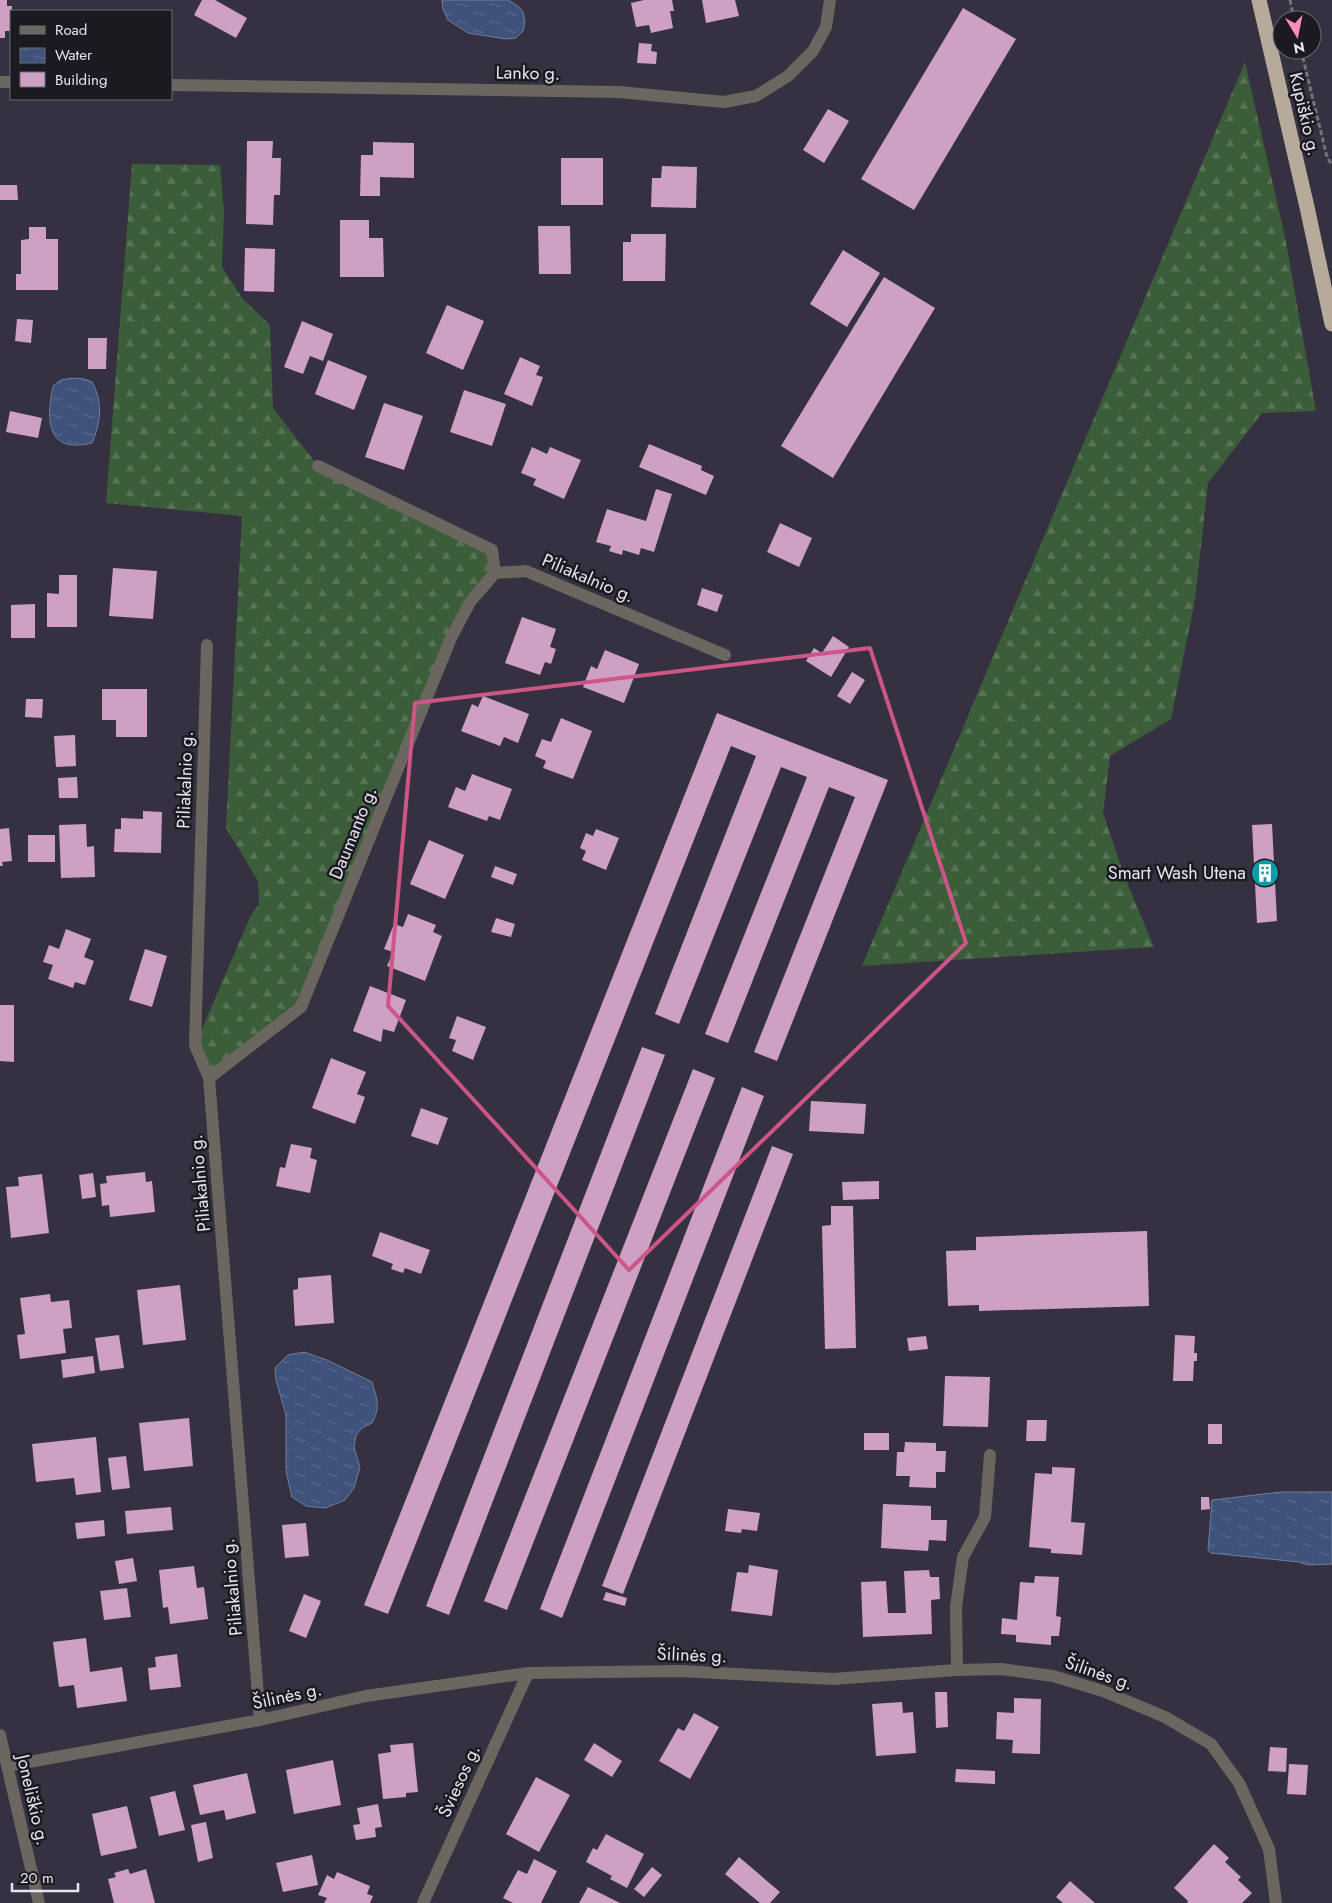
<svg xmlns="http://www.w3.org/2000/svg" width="1332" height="1903" font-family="Jost,sans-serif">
	<defs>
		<pattern id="forest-firs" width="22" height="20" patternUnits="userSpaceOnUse" patternTransform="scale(1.25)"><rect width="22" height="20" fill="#3c5d39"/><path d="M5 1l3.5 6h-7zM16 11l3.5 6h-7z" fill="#587456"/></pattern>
		<pattern id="water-ripples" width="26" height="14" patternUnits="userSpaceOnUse" patternTransform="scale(1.25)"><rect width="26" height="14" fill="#3e527b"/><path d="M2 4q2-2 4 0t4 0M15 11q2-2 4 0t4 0" fill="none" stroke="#5a6b8e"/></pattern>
	</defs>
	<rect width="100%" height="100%" fill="#353140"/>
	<path fill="url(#forest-firs)" d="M1245,62l40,175 31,174 -54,2 -54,70 -13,117 -24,119 -61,37 -7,57 22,65 29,69 -292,19z
		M132,164l88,1 4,48 -2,54 20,31 28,27 3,83 45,58 174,84 3,23 -25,29 -169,405 -92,71 -14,-33 56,-130 8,-11 -1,-23 -32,-53 16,-312 -136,-13z"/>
	<path fill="url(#water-ripples)" stroke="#717e9e" d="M442,0h66l10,6 5,6 2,10 -2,9 -7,7 -10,1 -38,-6 -20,-13 -5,-11z
		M72,378l12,1 8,3c11,19 9,41 0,61 -46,11 -46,-23 -39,-57l8,-6z
		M304,1352l23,8 45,22c5,18 9,24 0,41l-10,5 -6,7 -2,12 6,20 -6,21 -9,12 -20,8 -19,-2 -14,-9 -6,-26v-56l-10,-35 -1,-12 13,-13z
		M1281,1492h51v72l-24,1 -9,-3 -88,-9 -3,-3 4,-50z"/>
	<path fill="#cea0c4" d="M0,0h7v6h5l-1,25h-6v7h-5z
		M202,0h13l32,18 -11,20 -42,-23z
		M644,0h28l2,11h-4l3,17 -22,5 -2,-8 -13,2 -5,-24z
		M702,0h33l4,16 -33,7z
		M963,8l53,31 -102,171 -53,-31z
		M639,43l13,1 -1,7 6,1 -1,12 -19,-1z
		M828,109l21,12 -25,42 -21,-13z
		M247,141h26l-1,17h9l-1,37h-6l-1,30 -27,-1z
		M373,142l41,1v35l-34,-1v19h-20l1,-41h12z
		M561,158h42v47h-42z
		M662,166l35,1 -1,41 -45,-1 1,-29h9z
		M0,185h17l1,15h-18z
		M340,220h29v18h14l1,39h-44z
		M538,226h32l1,48h-32z
		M29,227h17v12h12v51h-42v-16h5v-34l8,-1z
		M631,234h35l-1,47h-42v-39h8z
		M245,248l30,1 -1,43 -30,-1z
		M843,250l37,23 -33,54 -37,-23z
		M884,277l51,31 -102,170 -52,-32z
		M447,305l37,16 -21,49 -37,-17z
		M17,319l16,1 -2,23 -16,-2z
		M302,321l31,13 -10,27 -13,-5 -7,18 -19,-7z
		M88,338h19l-1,31h-18z
		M520,357l20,9 -4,9 7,2 -11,29 -28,-12z
		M328,360l39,16 -13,34 -39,-16z
		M464,390l42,14 -14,42 -42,-14z
		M384,403l39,13 -19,54 -39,-13z
		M10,411l32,7 -4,20 -32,-6z
		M649,444l53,22 -1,4 13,6 -8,19 -67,-28z
		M532,447l15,7 3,-7 31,13 -17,39 -31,-14 3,-6 -15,-6z
		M656,489l16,5 -18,58 -13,-4 -2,7 -16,-5 -1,5 -13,-4 2,-5 -15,-4 11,-33 39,12z
		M780,523l32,15 -13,29 -32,-15z
		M113,568l44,3 -4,48 -44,-3z
		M59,575h18v52h-30v-34l12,1z
		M702,588l21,7 -6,17 -20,-7z
		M35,604v34h-24v-33z
		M522,617l34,12 -6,18 6,2 -5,15 -6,-2 -5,13 -35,-12z
		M833,636l16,11 -18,30 -25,-16 8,-13 8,5z
		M605,650l34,14 -15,39 -41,-16 8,-21 6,3z
		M852,672l13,8 -15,24 -13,-8z
		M102,689h45v48h-31v-17h-14z
		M483,696l46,18 -11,29 -14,-6 -4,9 -39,-15 11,-27 6,3z
		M26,699h17l-1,19 -17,-1z
		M717,713l171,67 -111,281 -23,-9 101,-255 -26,-10 -101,256 -23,-9 102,-257 -26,-10 -102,257 -24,-10 101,-258 -25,-10 -343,868 -24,-9z
		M561,718l31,13 -19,48 -30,-11 3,-7 -11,-5 7,-17 9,3z
		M75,735l1,31 -20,1 -2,-31z
		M472,774l40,15 -12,31 -11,-4 -2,5 -39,-14 8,-20 9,4z
		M77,777l1,21h-19l-1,-20z
		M143,811l19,1 -1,41 -47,-1 1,-23h6v-11l22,1z
		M86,824l1,23 7,-1 1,31 -34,1 -2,-53z
		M1272,824l5,97 -20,2 -5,-98z
		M9,828l3,33 -10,1 1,4h-3v-37z
		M596,829l23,9 -13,32 -24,-10 4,-9 -6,-3 6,-15 7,3z
		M28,835h27v27h-27z
		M429,840l35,15 -19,44 -35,-15z
		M495,866l22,8 -4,11 -22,-8z
		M408,914l28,11 -3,7 9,4 -17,45 -38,-15 6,-14 -9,-3 10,-25 9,3z
		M496,918l19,6 -4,13 -20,-5z
		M66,929l25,10 -7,18 10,4 -9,24 -10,-3 -2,6 -25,-9 5,-14 -10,-3 6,-17 10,4z
		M145,949l22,7 -15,51 -23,-7z
		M370,986l36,14 -12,32 -11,-3 -2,13 -28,-11z
		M0,1005h14v57l-14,-1z
		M457,1016l29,11 -13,33 -21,-9 4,-11 -7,-2z
		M642,1047l23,8 -216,560 -23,-9z
		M331,1058l35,14 -9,22 8,3 -10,27 -43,-16z
		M693,1069l22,9 -208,532 -23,-9z
		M742,1087l22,9 -202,522 -22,-9z
		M811,1101l55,3 -2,30 -55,-3z
		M421,1108l27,10 -10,27 -27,-9z
		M291,1144l21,4 -2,10 7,2 -7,33 -34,-7 4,-19 5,1z
		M772,1146l21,8 -170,440 -21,-8z
		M145,1172l1,10 6,-1 3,31 -45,5 -1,-12 -7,1 -2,-22 7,-1 -1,-7z
		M93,1173l3,24 -14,2 -3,-24z
		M42,1174l7,59 -38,5 -5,-51 13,-1 -1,-9z
		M879,1181v18l-36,1 -1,-18z
		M831,1206h22l3,142 -31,1 -3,-123 9,-1z
		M1147,1231l2,75 -170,5v-6l-31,1 -2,-55 30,-1v-13z
		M380,1232l50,18 -9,24 -16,-6 -2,5 -12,-4 2,-5 -21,-8z
		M331,1275l3,48 -39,3 -2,-36 5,-1v-11z
		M180,1285l6,55 -43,5 -6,-55z
		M50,1294l1,8 18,-2 3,28 -9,1 3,24 -46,6 -3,-24 8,-1 -5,-36z
		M119,1335l5,33 -24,3 -5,-33z
		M1175,1335l20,1 -1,17h3v8h-3l-1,20h-20z
		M926,1336l2,13 -19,2 -2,-13z
		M93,1356l2,17 -32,5 -2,-18z
		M945,1376l45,1 -2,50 -45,-1z
		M189,1418l4,48 -49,5 -5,-48z
		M1027,1420h20l-1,21h-20z
		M1208,1424h14v20h-14z
		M864,1433h25v17h-25z
		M96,1437l5,55 -25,3 -2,-17 -38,4 -4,-38z
		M905,1442l31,1v8h10l-1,21h-9v16l-27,-1 1,-11h-14l1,-24h7z
		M126,1456l4,32 -18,2 -4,-32z
		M1052,1467l23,1 -4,54 14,1 -3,32 -31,-2v-4l-22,-2 6,-74 17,1z
		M1201,1497h8l1,12 -9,1z
		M883,1504l48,2v14h16l-1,21 -17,-1 -1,11 -47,-3z
		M171,1507l2,23 -46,4 -2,-23z
		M728,1509l32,4 -3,18 -15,-2 -1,4 -16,-2z
		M104,1520l1,16 -28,3 -2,-16z
		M306,1523l3,33 -24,2 -3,-33z
		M133,1558l4,23 -18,3 -4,-23z
		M749,1565l29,5 -6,46 -41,-5 6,-39 11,1z
		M194,1566l3,22 7,-1 4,32 -38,5 -2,-17 -5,1 -4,-38z
		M929,1570l1,7h9l1,22 -9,1 1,34 -69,3 -2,-55 25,-1 2,32h18l-2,-42z
		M1035,1576l24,1 -3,39 5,1 -2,19h-8v9l-35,-3v-7l-15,-1 1,-16 15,2 3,-38 14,1z
		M127,1588l4,29 -27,3 -4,-29z
		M606,1592l21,6 -2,8 -22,-6z
		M304,1594l17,7 -15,37 -17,-7z
		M86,1638l4,34 32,-5 5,34 -50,7 -3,-23 -15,2 -6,-45z
		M177,1654l4,33 -31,3 -2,-22 8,-1 -1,-10z
		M935,1692h12l1,35 -12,1z
		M1014,1698l27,1 -1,55 -28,-1 1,-13 -17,-1 1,-27 17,1z
		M902,1702l1,11 10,-1 3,41 -40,3 -4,-52z
		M694,1713l25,14 -29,52 -31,-18 19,-33 6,3z
		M413,1743l5,49 -12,1v4l-23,2 -5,-45 13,-2 -1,-7z
		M594,1743l28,18 -10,16 -28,-17z
		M1270,1747l17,1 -1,24 -18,-1z
		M333,1760l8,45 -47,9 -8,-44z
		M1289,1764l19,1 -2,30 -19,-1z
		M956,1769l39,2v13l-40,-2z
		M247,1773l9,40 -30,7 -2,-10 -24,5 -7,-30z
		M536,1777l34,18 -31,57 -33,-18z
		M175,1791l10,39 -26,6 -9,-39z
		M378,1804l4,23 -7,1 1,9 -20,3 -3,-15 7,-1 -3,-16z
		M127,1806l10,42 -36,8 -9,-42z
		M206,1822l7,36 -15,4 -7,-37z
		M606,1834l38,20 -17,34 -17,-9 2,-3 -26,-14 7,-14 4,2z
		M1214,1844l15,14 -4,4 16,15 -3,3 14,13 -10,10h-55l1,-2 -14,-13z
		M312,1855l6,30 -35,7 -7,-29z
		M739,1857l41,35 -10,11h-10l-35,-29z
		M534,1859l23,12 -16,32h-28l-10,-5 15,-28 9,4z
		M652,1867l10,8 -18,22 -10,-8z
		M128,1869l2,5 16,-5 9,34h-41l-6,-24 8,-2 -2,-4z
		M337,1872l33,14 -3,8 6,2 -3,7h-46l3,-5 -9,-3 9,-20 7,4z
		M1070,1881l25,22h-32l-7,-6z
		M588,1887l32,16h-41z"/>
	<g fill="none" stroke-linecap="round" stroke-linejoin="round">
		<path stroke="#75727f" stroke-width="3" stroke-dasharray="5 2.5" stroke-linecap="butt" d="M1290,0l4,20
			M1301,50l26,107 5,8"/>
		<path stroke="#6b665f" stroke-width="12" d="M0,82h11
			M171,85l448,7 105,10 32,-6 32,-20 25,-25 13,-24 4,-27
			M318,466l174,84 3,23 31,-2 199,84
			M207,645l-12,400 14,33 51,642
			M209,1078l92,-71 150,-369 19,-36 25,-29
			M957,1670l-1,-63 7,-50 22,-40 5,-62
			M0,1735l39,168
			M7,1766l253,-46 106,-24 162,-23 152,-2 153,8 124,-9 44,-1 52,7 50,15 62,26 46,27 28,39 30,66 7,54
			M423,1903l105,-230"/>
		<path stroke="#b6aa9a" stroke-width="15" d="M1259,0l48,207 25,117"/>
	</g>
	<path fill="none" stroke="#cd5687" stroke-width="4" stroke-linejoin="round" d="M870,648l96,295 -337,327 -241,-264 27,-303z"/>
	<defs>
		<symbol id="building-disc" viewBox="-11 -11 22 22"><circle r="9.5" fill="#0f9aa8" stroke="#1c1a21"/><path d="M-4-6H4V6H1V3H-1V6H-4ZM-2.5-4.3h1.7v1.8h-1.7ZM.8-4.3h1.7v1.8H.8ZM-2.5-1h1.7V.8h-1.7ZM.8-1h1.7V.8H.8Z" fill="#fff"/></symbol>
	</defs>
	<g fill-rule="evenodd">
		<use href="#building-disc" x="1249" y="857" width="32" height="32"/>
	</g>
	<g text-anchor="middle" stroke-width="5" stroke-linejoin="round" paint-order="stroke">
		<g font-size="18" fill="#e7e5ef" stroke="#1c1a21">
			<text transform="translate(528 73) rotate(1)" y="6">Lanko g.</text>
			<text transform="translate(1305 114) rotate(77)" y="6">Kupiškio g.</text>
			<text transform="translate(588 578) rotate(23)" y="6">Piliakalnio g.</text>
			<text transform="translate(185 780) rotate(-88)" y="6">Piliakalnio g.</text>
			<text transform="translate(353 833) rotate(-68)" y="6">Daumanto g.</text>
			<text transform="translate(200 1183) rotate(-95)" y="6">Piliakalnio g.</text>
			<text transform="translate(232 1587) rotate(-95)" y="6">Piliakalnio g.</text>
			<text transform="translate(692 1655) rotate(2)" y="6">Šilinės g.</text>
			<text transform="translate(1099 1673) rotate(19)" y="6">Šilinės g.</text>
			<text transform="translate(287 1696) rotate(-12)" y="6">Šilinės g.</text>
			<text transform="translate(459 1781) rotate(-66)" y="6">Šviesos g.</text>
			<text transform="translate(33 1800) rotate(77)" y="6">Joneliškio g.</text>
		</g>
		<g font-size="18" fill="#e7e5ef" stroke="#1c1a21" text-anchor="end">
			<text x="1246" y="879">Smart Wash Utena</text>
		</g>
	</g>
	<rect x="10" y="10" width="162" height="90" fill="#1c1a21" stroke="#6d6b73"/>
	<rect x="20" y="26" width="25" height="8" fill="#6b665f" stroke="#6d6b73"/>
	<text x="55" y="35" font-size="15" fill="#e7e5ef">Road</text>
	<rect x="20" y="48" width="25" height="15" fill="url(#water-ripples)" stroke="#6d6b73"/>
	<text x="55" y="60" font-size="15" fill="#e7e5ef">Water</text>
	<rect x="20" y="72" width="25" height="15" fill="#cea0c4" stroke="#6d6b73"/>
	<text x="55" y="85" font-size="15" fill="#e7e5ef">Building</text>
	<g transform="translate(1297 35) rotate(170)"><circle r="24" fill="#1c1a21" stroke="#6d6b73"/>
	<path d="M0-4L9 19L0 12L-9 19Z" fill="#fe8ebc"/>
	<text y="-8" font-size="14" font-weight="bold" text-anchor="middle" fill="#e7e5ef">N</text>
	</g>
	<path d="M12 1883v8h66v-8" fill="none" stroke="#e7e5ef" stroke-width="2.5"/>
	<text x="20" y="1883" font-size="15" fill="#e7e5ef" stroke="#1c1a21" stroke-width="4" paint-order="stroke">20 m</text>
</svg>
